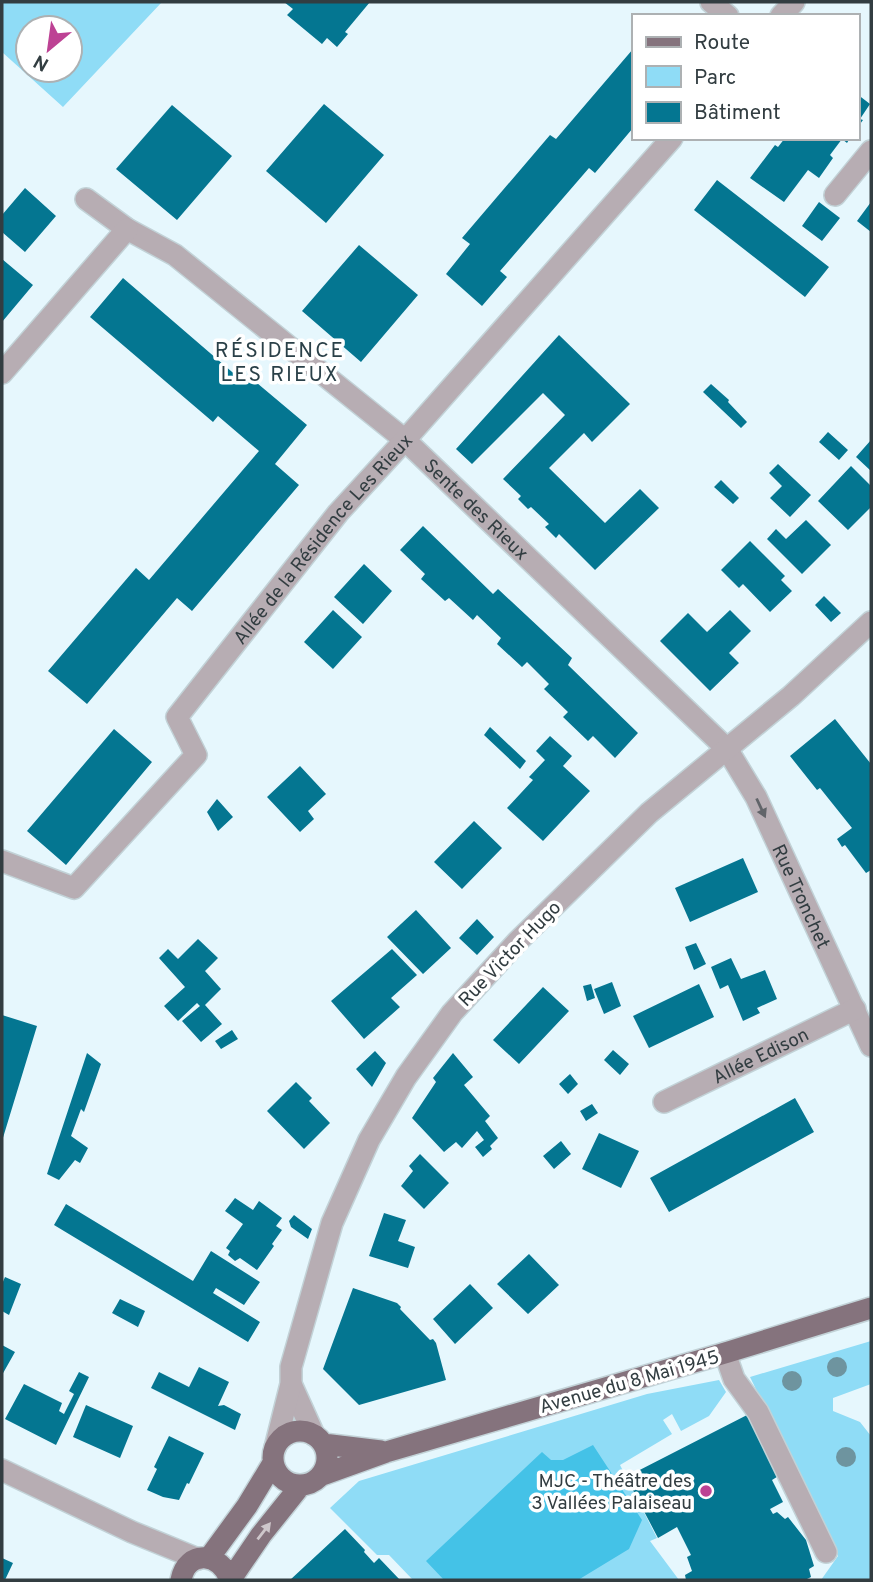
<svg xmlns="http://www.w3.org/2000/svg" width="873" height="1582" font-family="Overpass,sans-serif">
	<rect width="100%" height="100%" fill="#e6f7fd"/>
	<path fill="#8fdcf6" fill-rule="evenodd" d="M2,2h160l-99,105 -61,-55zM28,28h42v42h-42z
		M871,1341v43l-38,14v13l27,11 11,14v144h-50l17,-24 -88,-179z
		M719,1380l7,12 -17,24 -28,15 -9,-17 -9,6 9,14 -52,31 37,73 -7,3 29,39h-266l-24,-25h-12l-47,-47 29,-27 288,-87z"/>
	<path fill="#44c2e7" d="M593,1445l49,75 -13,29 -51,31h-134l-18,-19 116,-109 9,8h12z"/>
	<path fill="#047691" d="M284,2h86l-25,30 3,2 -11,13 -10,-9 -5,6 -35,-29 6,-6z
		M633,49v79l-38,45 -6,-5 -89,103 7,6 -25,29 -36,-32 24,-30 -8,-6 88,-103 6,4z
		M857,94l13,10 -10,15 3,1 -6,8z
		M324,104l60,51 -58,68 -60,-52z
		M172,105l60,51 -55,64 -61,-51z
		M785,138l6,1 59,-1 -3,5 -5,-4 -12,16 3,3 -14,20 -11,-8 -24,32 -34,-24 25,-33 3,2z
		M717,180l112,87 -24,30 -111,-87z
		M25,188l31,28 -31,36 -23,-20v-17z
		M819,202l21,16 -18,23 -20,-15z
		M871,202v30l-14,-11z
		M359,245l59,50 -57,67 -59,-51z
		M2,259l31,26 -31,37z
		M123,278l123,106 5,-6 56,47 -32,39 24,21 -107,126 -15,-13 -90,106 -39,-33 88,-103 13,12 110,-129 -41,-35 -5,6 -123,-105z
		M559,335l71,69 -38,38 -8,-9 -35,35 56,55 35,-34 19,19 -64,62 -36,-36 -3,4 -11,-11 4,-3 -18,-17 -3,2 -10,-10 3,-3 -18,-17 62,-64 -22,-22 -71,71 -16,-15z
		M711,384l18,16 -1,2 19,20 -6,6 -38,-36z
		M828,432l20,18 -9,10 -20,-18z
		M871,440v31l-15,-14z
		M778,464l33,31 -21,22 -20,-19 12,-12 -13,-13z
		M851,466l20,20v21l-23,23 -30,-29z
		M721,480l18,18 -6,6 -19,-17z
		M806,520l25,25 -29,29 -35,-35 9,-10 10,10z
		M423,526l70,68 5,-5 74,69 -4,7 70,68 -23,25 -22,-22 -5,5 -25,-24 5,-5 -24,-23 5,-5 -22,-22 -5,5 -25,-23 4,-6 -24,-23 -4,5 -24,-22 -4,3 -24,-22 4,-5 -25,-24z
		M750,541l35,35 -4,4 11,11 -22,21 -27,-28 -4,4 -18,-18z
		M364,564l28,27 -29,33 -29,-27z
		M824,596l17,17 -10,9 -16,-17z
		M333,610l29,27 -29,32 -29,-27z
		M730,610l21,21 -22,22 10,10 -29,28 -50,-50 28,-28 19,19z
		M835,719l36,45v106l-5,3 -21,-28 -3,2 -5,-8 15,-11 -32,-40 -3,2 -27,-34z
		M490,727l36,34 -6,8 -36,-34z
		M114,729l38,33 -86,103 -39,-34z
		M550,736l22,20 -9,10 27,25 -47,50 -36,-33 26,-28 -4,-3 16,-17 -9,-9z
		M300,766l26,28 -18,17 6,8 -14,13 -33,-35z
		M217,799l16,18 -15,14 -11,-19z
		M474,821l28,27 -40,41 -28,-27z
		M743,858l15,34 -68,30 -15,-34z
		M416,910l35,38 -28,26 -36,-37z
		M477,919l17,18 -17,18 -18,-17z
		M198,939l20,19 -13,13 16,18 -16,16 17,19 -21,18 -19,-21 18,-15 -3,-3 -19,18 -14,-15 21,-19 -26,-29 9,-9 10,10z
		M696,943l10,21 -12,6 -9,-23z
		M392,949l25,26 -26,23 9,9 -36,32 -33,-38z
		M731,958l10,21 24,-9 12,29 -20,9 3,5 -17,8 -15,-36 -8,4 -9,-22z
		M612,982l9,24 -17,8 -10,-25z
		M591,984l4,14 -8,3 -4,-15z
		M699,984l15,33 -65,31 -16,-32z
		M543,987l26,24 -50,53 -26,-24z
		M2,1015l35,11 -35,115z
		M232,1030l6,9 -17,10 -6,-8z
		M613,1050l16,14 -9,11 -16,-15z
		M375,1051l11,12 -14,24 -16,-18z
		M87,1053l14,11 -17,48 -3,-3 -10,27 17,12 -8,15 -5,-3 -16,20 -12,-6z
		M453,1053l20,24 -9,8 26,31 -5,5 13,17 -8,8 2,3 -9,8 -8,-10 9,-7 -7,-9 -15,17 -6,-6 -12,10 -32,-34 24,-36 -3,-4z
		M570,1074l8,10 -10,10 -9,-10z
		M296,1082l16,16 -3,3 21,22 -26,26 -37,-38z
		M795,1098l19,34 -145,80 -19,-34z
		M592,1104l6,9 -12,8 -6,-10z
		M599,1133l40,18 -18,37 -39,-19z
		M561,1141l10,13 -17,15 -11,-13z
		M420,1154l29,29 -25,26 -23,-23 12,-15 -4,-5z
		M235,1198l18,12 6,-9 23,17 -6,8 6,4 -10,14 2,2 -17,24 -17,-12 -5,3 -7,-6 2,-4 -4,-3 17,-24 -18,-13z
		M66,1204l127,77 18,-30 49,31 -16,23 -28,-17 -3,5 47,29 -12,20 -194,-117z
		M384,1213l22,7 -8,21 17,6 -7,21 -39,-12z
		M294,1215l18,14 -4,10 -17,-12 -2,-6z
		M529,1254l30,31 -31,29 -31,-30z
		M5,1277l16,7 -12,31 -7,-4v-27z
		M470,1284l23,24 -38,36 -22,-25z
		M353,1288l44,15 4,4 -1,2 30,31 3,-1 3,4 10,37 -87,25 -36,-36z
		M120,1299l25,12 -7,16 -26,-14z
		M2,1345l13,7 -13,23z
		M199,1367l30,15 -11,24 6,-1 17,9 -6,16 -84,-42 8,-16 30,15z
		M79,1372l10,5 -33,68 -51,-26 19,-35 38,19 -3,8 5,3 10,-20 -5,-3z
		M86,1405l47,21 -13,32 -47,-21z
		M749,1414l31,61 -8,5 11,22 -13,7 3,5 4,-2 8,7 3,-2 18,23 8,26 -5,3 2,8 -6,3h-119l-1,-5 7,-4 -5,-14 4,-2 -14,-28 -19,11 -32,-61z
		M169,1436l35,17 -15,31 -2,-1 -8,17 -16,-3 -16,-7 10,-21 -3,-2z
		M345,1529l20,21 -1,2 10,11 5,-5 21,22h-110z
		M2,1558l11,5 -8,17h-3z"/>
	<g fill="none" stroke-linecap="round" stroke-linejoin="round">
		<defs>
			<g id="minor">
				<path d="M711,2l17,14"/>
				<path d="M781,16l13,-14"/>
				<path d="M835,195l36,-44"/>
				<path id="s1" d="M86,199l41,30 48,26 230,185 322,309 29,48 115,249"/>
				<path d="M2,373l125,-144"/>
				<path id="s2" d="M2,861l72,27 122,-133 -19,-38 161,-204 67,-73 267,-302"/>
				<path id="s3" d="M664,1102l191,-93"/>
				<path d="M725,1353l9,26 24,33 68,140"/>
				<path d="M291,1384l23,51"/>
				<path d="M275,1448l16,-64v-17l41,-144 37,-83 37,-63 46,-64 65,-71 132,-129 142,-117 80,-74"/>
				<path d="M2,1470l130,62 66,27"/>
			</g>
			<path id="major" d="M273 1458a27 27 0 1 1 54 0a27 27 0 1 1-54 0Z
				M323,1444l58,7
				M322,1475l64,-23 339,-99 146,-45
				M209,1558l38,-52 26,-43
				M231,1579l30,-44 40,-50
				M181,1580c6,-31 40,-28 49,0"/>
		</defs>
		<use href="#minor" stroke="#c2d2d7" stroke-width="24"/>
		<use href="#major" stroke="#c2d2d7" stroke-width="24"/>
		<use href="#minor" stroke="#b7adb3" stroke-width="21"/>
		<use href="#major" stroke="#85737d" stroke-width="21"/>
	</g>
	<g fill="#6e949f">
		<circle cx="837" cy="1367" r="10"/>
		<circle cx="792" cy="1381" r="10"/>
		<circle cx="846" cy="1457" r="10"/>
	</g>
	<defs><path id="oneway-solid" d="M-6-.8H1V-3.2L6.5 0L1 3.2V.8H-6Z" transform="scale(1.75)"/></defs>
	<use fill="#616469" href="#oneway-solid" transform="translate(761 808) rotate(65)"/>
	<use fill="#cec7cb" href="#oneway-solid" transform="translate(264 1531) rotate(-52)"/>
	<circle fill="#bd4294" stroke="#fff" stroke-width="2.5" cx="706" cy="1491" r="7"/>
	<g text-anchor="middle" stroke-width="7" stroke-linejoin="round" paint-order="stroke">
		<g font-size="19" fill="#323d41" stroke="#fff">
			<text dy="7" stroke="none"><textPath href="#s1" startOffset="500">Sente des Rieux</textPath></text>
			<text dy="7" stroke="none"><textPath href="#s2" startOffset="530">Allée de la Résidence Les Rieux</textPath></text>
			<text dy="7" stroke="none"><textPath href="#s1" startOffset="1012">Rue Tronchet</textPath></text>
			<text transform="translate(509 953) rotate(-46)" y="7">Rue Victor Hugo</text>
			<text dy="7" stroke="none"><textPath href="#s3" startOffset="107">Allée Edison</textPath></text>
			<text transform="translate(629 1381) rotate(-16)" y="7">Avenue du 8 Mai 1945</text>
		</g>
		<g font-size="19" fill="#323d41" stroke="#fff" text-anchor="end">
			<text x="692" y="1487">MJC - Théâtre des<tspan x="692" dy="22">3 Vallées Palaiseau</tspan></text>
		</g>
		<g font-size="21" letter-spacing="2" fill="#2a4048" stroke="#fff">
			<text x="280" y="357">RÉSIDENCE<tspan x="280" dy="24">LES RIEUX</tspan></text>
		</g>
	</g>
	<rect width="873" height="1582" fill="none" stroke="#323d41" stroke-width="7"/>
	<rect x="632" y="14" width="228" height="126" fill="#ffffff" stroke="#adb1b3" stroke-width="2"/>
	<rect x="646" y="37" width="35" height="10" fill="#85737d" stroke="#adb1b3" stroke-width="2"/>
	<text x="694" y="49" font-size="21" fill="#323d41">Route</text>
	<rect x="646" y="66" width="35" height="21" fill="#8fdcf6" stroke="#adb1b3" stroke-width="2"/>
	<text x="694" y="84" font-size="21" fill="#323d41">Parc</text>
	<rect x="646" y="102" width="35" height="21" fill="#047691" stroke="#adb1b3" stroke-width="2"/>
	<text x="694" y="119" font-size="21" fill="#323d41">Bâtiment</text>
	<g transform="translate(49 49) rotate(209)"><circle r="33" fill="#ffffff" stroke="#adb1b3" stroke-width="2"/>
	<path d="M0-5L12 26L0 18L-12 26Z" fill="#bd4294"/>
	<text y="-10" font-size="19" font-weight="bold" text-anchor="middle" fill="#323d41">N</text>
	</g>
</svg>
